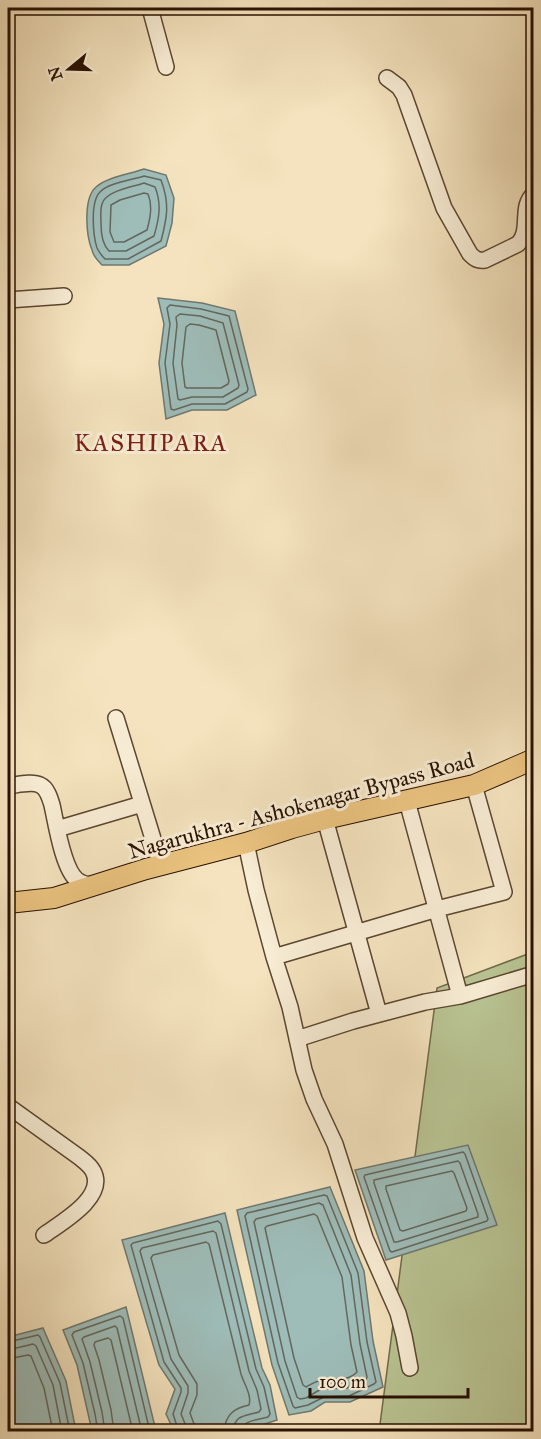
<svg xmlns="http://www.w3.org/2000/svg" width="541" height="1439" font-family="'IM FELL Great Primer',serif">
	<rect width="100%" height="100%" fill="#f4e3be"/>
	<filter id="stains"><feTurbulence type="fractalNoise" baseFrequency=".00333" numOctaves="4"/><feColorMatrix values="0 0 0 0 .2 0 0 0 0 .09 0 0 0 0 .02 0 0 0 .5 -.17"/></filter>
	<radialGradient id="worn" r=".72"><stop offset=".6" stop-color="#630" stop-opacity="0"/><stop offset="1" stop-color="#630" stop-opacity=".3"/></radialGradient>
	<path fill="#b9c493" stroke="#706a4a" stroke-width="1.5" d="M533,952v479l-154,1 58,-444z"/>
	<path fill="#9ebdb9" stroke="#6f786f" stroke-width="1.5" d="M144,169l22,6 8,23 -2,25 -6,23 -37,19h-27c-4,-4 -9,-9 -10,-15 -6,-15 -9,-52 4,-63 11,-10 34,-13 48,-18z
		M158,298l44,5 33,8 21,84 -29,15h-35l-26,9 -7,-56 5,-39z
		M468,1145l29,80 -111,35 -31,-90z
		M330,1187l34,84 9,70 10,46 -33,15h-25l-14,9 -22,4 -17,-50 -35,-155z
		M225,1213l37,155 8,17 7,35 -18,6 -27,5h-58l-8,-17 9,-25 -16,-24 -37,-125z
		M126,1307l30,124h-64l-15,-66 -14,-35z
		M43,1328l23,53 10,50h-33l-1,-2 -29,1 -5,-20v-73z"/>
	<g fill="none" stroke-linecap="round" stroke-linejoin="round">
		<path stroke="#63675d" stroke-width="1.5" d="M144,176l17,4c9,24 6,38 0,61l-33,18h-23c-3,-3 -6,-7 -8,-11 -4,-13 -7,-46 3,-56 8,-9 32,-12 44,-16z
			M144,183l11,4c7,17 4,32 -1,49l-28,15h-17c-7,-7 -8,-18 -8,-27 0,-6 -1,-14 1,-20 3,-13 31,-17 42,-21z
			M144,193l4,1c5,12 2,25 -1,36l-23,12h-10l-4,-10 1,-27 9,-5z
			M170,305l31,4 28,7 19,73 -1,3 -22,12h-33l-18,6 -3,-1 -6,-46 5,-39 -3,-16z
			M180,314l20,2 23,7 16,62 -1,3 -15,9h-31l-12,3 -2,-1 -5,-36 4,-38 -1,-8z
			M190,324l9,1 17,5 13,51 -1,3 -7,4h-34l-2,-1 -3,-24 4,-36z
			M463,1152l2,2 23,65 -1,2 -95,31 -2,-1 -26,-74 1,-2z
			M458,1161l2,2 18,51v3l-81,25h-3l-20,-59v-3z
			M452,1171l2,2 13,35 -1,3 -63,20 -3,-1 -14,-41v-3z
			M324,1195l3,1 31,77 9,69 9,40 -2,2 -25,12 -25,1 -16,8 -13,3 -2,-2 -15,-43 -33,-147 2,-3z
			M319,1203l4,2 28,70 9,69 7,33 -1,3 -19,8 -26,1 -15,9 -6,1 -3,-2 -12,-36 -31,-139 2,-3z
			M314,1214l3,2 25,61 9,68 6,27c-11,11 -24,5 -38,9 -5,1 -9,4 -13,6l-3,-2 -9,-27 -29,-130 2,-2z
			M8,1342l30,-7 2,2 20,46 10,49
			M8,1350l25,-6 3,2 17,39 9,47
			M8,1359l20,-4 3,1 13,32 9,44
			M98,1432l-3,-18 -12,-51 -11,-28 2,-3 46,-16 3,2 27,114
			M105,1432l-3,-20 -12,-50 -8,-23 2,-2 31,-11 2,2 25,104
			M114,1432l-3,-22 -12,-50 -5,-15 1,-3 13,-4 3,2 22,92
			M179,1432l-6,-18 8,-22v-4l-17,-26 -33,-117 2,-2 85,-22 3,3 35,145 8,18 6,27 -2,3c-10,3 -26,3 -28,15
			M186,1432v-6l-5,-12 7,-21v-7l-17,-27 -31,-108 2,-3 71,-17 3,2 33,138 8,19 4,19 -2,3c-13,4 -25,2 -26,20
			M195,1432l-1,-8 -4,-11 7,-18v-11l-18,-29 -28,-97 2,-3 53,-13 3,2 32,130c3,10 11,21 8,31 -15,3 -24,10 -25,27"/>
		<defs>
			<path id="minor" d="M150,8l16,59
				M387,78l12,9 5,8 40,113 26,46c5,5 8,7 15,6l33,-16c14,-14 1,-37 16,-50
				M8,300l56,-4
				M116,718l45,147
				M8,786c9,-1 24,-5 32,-1 7,3 10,13 12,20 4,18 11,64 25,75 5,4 11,5 18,6
				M407,801l53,195
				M325,819l54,195
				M57,829l85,-25
				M246,843l10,47 18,67 16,50 14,63 10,29 21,45 30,94 33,75 6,23 6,32
				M274,957l163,-48 67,-17 -30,-107
				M297,1039l56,-18 72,-19 35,-6 74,-22
				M8,1106l71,51c5,4 11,8 14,14 14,26 -31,51 -49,64"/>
			<path id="major" d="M8,903l46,-5 92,-29 100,-26 46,-15 33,-9 149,-34 60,-26"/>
		</defs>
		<use href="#minor" stroke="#5b4630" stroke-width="18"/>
		<use href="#major" stroke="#281101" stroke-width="22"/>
		<use href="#minor" stroke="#f8edd5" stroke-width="15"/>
		<use href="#major" stroke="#eac27f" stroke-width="20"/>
	</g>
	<g text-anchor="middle" stroke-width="6" stroke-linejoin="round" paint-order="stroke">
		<g font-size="22" fill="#281101" stroke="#f8edd5">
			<text transform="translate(301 805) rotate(-15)" y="8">Nagarukhra - Ashokenagar Bypass Road</text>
		</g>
		<g font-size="24" letter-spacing="1.5" fill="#7a1f14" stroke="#f8edd5">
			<text x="151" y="451">KASHIPARA</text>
		</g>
	</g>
	<rect width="541" height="1439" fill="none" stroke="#f4e3be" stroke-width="30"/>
	<rect x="9" y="9" width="523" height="1421" fill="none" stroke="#281101" stroke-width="3"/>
	<rect x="15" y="15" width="511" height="1409" fill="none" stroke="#281101" stroke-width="1.5"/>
	<g transform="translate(69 69) rotate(251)" stroke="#f8edd5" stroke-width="4.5" paint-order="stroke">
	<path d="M0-4.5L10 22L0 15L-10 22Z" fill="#281101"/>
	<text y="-9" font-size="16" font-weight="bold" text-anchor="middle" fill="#281101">N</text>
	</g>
	<path d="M310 1388v9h158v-9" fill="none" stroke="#281101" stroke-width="3"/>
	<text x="319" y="1388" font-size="18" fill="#281101" stroke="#f8edd5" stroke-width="4.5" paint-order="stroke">100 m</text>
	<rect width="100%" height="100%" filter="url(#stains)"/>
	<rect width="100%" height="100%" fill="url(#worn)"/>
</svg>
